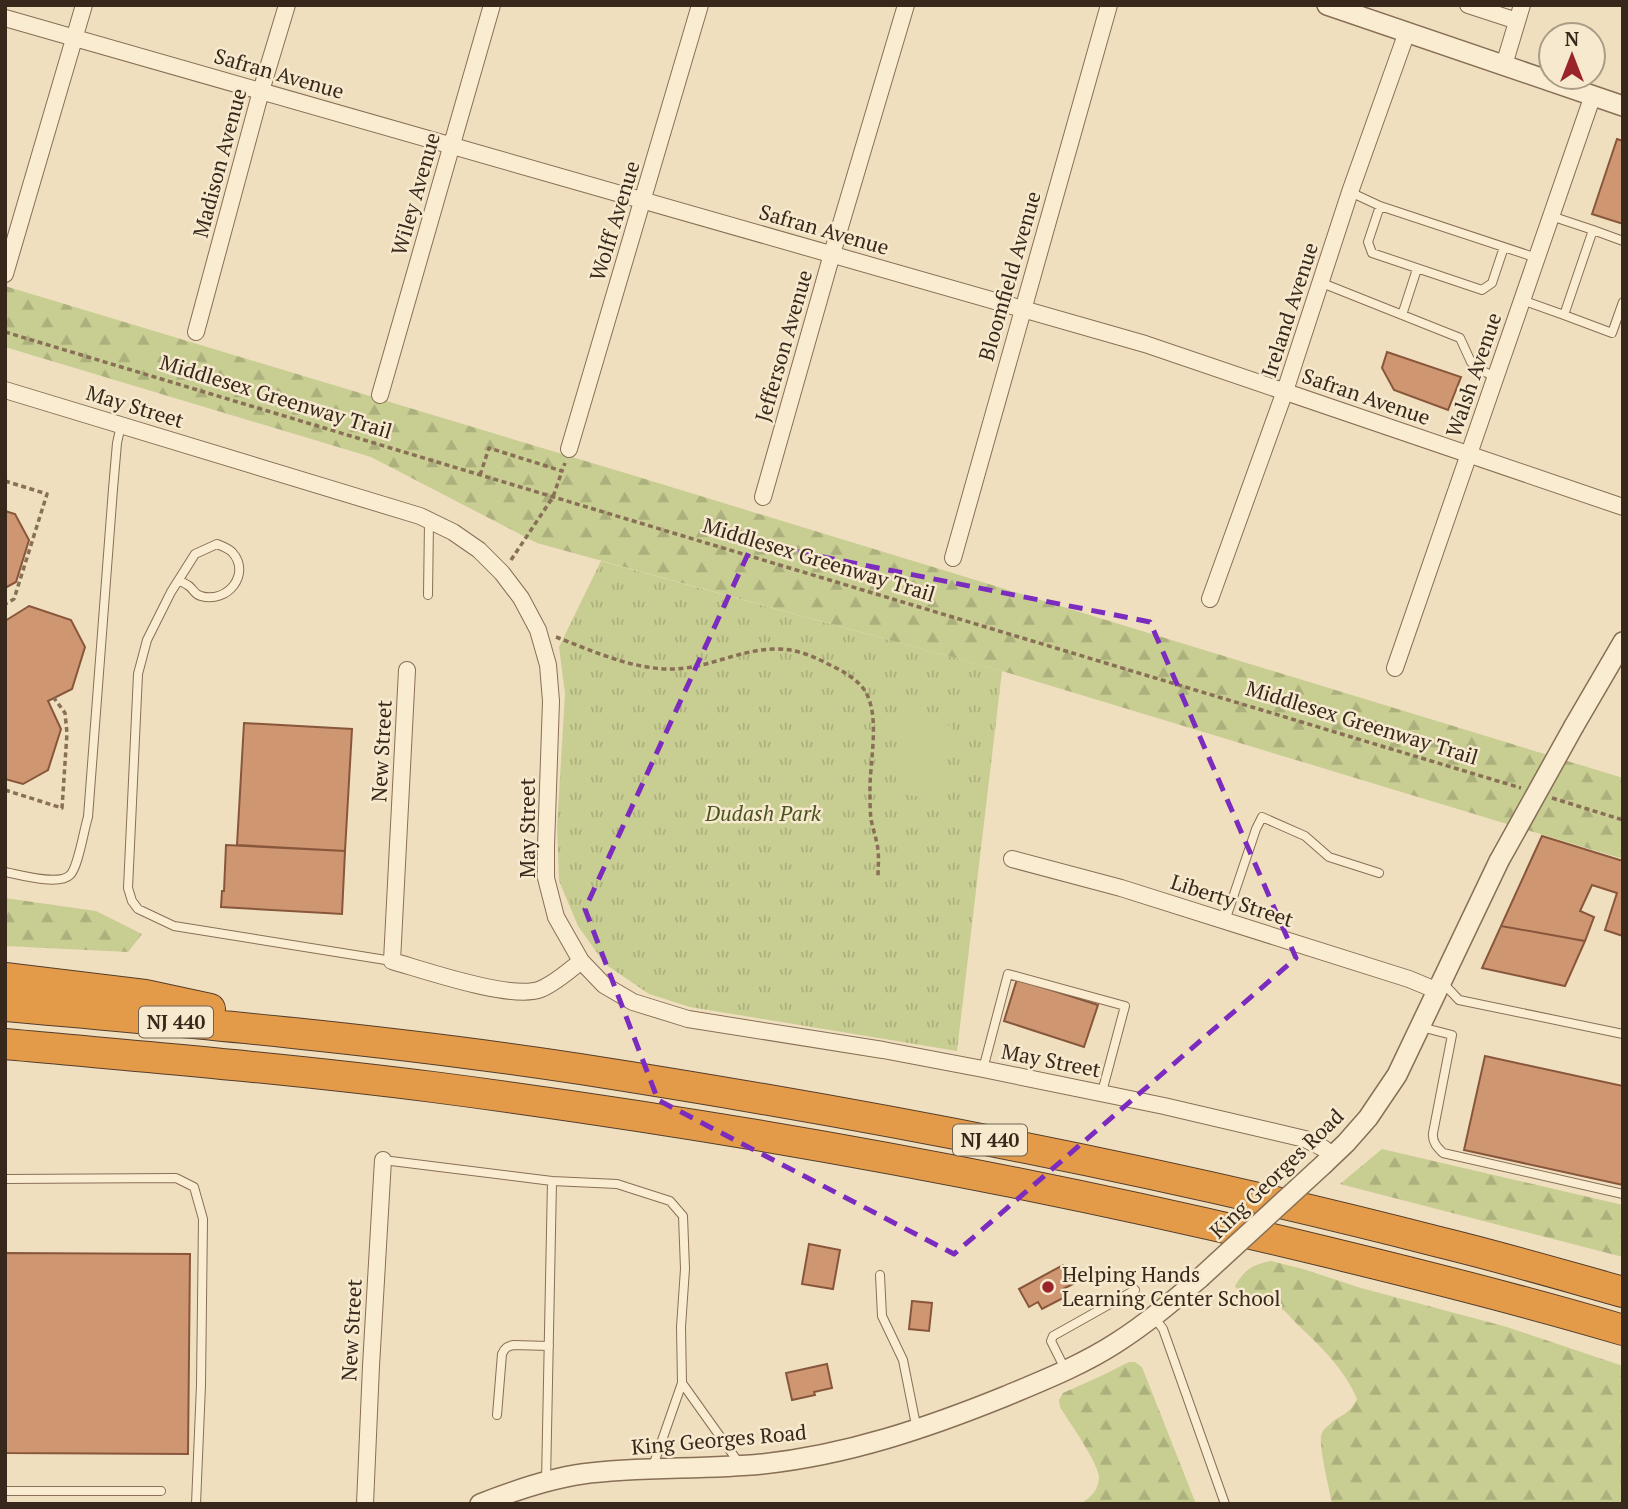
<svg xmlns="http://www.w3.org/2000/svg" width="1628" height="1509" font-family="'PT Serif',serif">
	<defs>
		<pattern id="grass-tufts" width="24" height="20" patternUnits="userSpaceOnUse" patternTransform="scale(1.75)"><rect width="24" height="20" fill="#c8cd92"/><path d="M3 7l-1-3M5 7V3M7 7l1-3M15 17l-1-3M17 17v-4M19 17l1-3" fill="none" stroke="#acb07d"/></pattern>
		<pattern id="forest-firs" width="22" height="20" patternUnits="userSpaceOnUse" patternTransform="scale(1.75)"><rect width="22" height="20" fill="#c8cd92"/><path d="M5 1l3.5 6h-7zM16 11l3.5 6h-7z" fill="#acb07d"/></pattern>
	</defs>
	<rect width="100%" height="100%" fill="#efdfbe"/>
	<path fill="url(#grass-tufts)" d="M601,561l401,110 -45,380 -267,-44 -41,-13 -44,-30 -27,-38 -19,-45 -2,-54 8,-133 -6,-47z"/>
	<path fill="url(#forest-firs)" d="M5,286l617,186 1001,306v81l-621,-188 -465,-128 -166,-86 -366,-110z
		M5,898l91,13 46,23 -14,18 -123,-6z
		M1382,1149l241,56v52l-283,-73z
		M1271,1261l32,8 58,19 146,39 116,39v138h-291c-2,-13 -15,-63 -10,-71 1,-3 4,-6 7,-8 12,-12 19,-8 28,-26 -12,-30 -39,-55 -62,-77 -5,-5 -10,-12 -16,-15 -14,-8 -35,-6 -44,-21 9,-16 19,-22 36,-25z
		M1129,1362h6l7,5 54,137h-116c10,-6 19,-14 19,-27 -1,-15 -30,-55 -39,-70l-1,-7 4,-7 36,-16z"/>
	<path fill="#c8cd92" d="M905,719l48,7 -12,74 -47,-7z"/>
	<path fill="#cf9672" stroke="#88573b" stroke-width="2" d="M1617,139l6,2v83l-31,-10z
		M1387,352l74,25 -13,33 -54,-20 -12,-22z
		M5,511l10,3 14,26 -13,42 -11,6z
		M29,606l42,14 14,27 -13,42 -24,12 13,28 -13,41 -25,14 -18,-5v-158z
		M244,723l108,6 -7,122 -108,-6z
		M1542,836l81,25v75l-18,-6 12,-37 -25,-8 -12,26 14,6 -9,24 -84,-15z
		M226,845l119,6 -3,63 -121,-7 1,-16h2z
		M1501,926l84,15 -20,45 -83,-18z
		M1017,979l81,26 -14,42 -80,-26z
		M1485,1056l138,30v99l-159,-35z
		M809,1244l31,6 -7,39 -31,-5z
		M5,1253l185,1 -2,200 -183,-1z
		M1063,1265l10,19 -10,5 4,7 -25,13 -4,-7 -9,5 -10,-18z
		M912,1301l20,2 -3,28 -20,-2z
		M827,1364l5,24 -18,4 1,3 -23,5 -6,-27z"/>
	<g fill="none" stroke-linecap="round" stroke-linejoin="round">
		<defs>
			<path id="service" d="M1350,192l30,14 157,52
				M1380,206l-12,36 4,11 110,37 10,-7 12,-36
				M1593,230l30,11
				M1322,283l138,55 11,24 8,7 16,8
				M1522,300l42,15 29,-85 -42,-14
				M1402,315l15,-46
				M1564,315l48,18 11,-31
				M179,580c3,2 7,4 10,6 5,4 6,9 12,10 26,8 51,-22 31,-44 -3,-3 -10,-6 -15,-8l-22,10 -24,38 -24,48 -9,34 -10,214 4,13 6,8 36,17 218,35
				M428,595l1,-74
				M5,872c15,3 54,14 65,3 8,-7 14,-46 18,-58l25,-328 4,-46 4,-18
				M1225,921l31,-92 6,-12 43,19 24,21 50,16
				M1442,982l17,18 164,34
				M1421,1027l31,8 -19,98c-1,9 4,14 10,20l180,41
				M983,1069l25,-95 117,32 -23,86
				M383,1160l169,21 -6,301
				M5,1179l171,-1 18,9 9,32 -2,166 -5,119
				M552,1181l65,3 53,17 13,15 2,53 -4,58 1,56 -30,86
				M880,1275l2,41 21,44 14,70
				M1154,1317l9,12 62,175
				M1066,1371l-15,-30 2,-5 82,-46
				M682,1383l57,80
				M497,1415l5,-61c3,-6 5,-8 12,-9l35,1
				M5,1491h156"/>
			<path id="minor" d="M1468,5l49,16
				M5,18l1140,326 478,163
				M1504,65l18,-60
				M5,274l79,-269
				M196,332l65,-241 26,-86
				M5,390l415,126 33,16 26,18 23,23 19,25 17,32 10,35 3,36 -5,145v32l10,39 25,44 23,24 29,17 55,17 195,31 100,19 181,37 141,33 18,9 10,8
				M380,395l112,-390
				M569,449l131,-444
				M763,497l69,-243 74,-249
				M953,558l156,-553
				M1210,599l75,-208 65,-199 57,-160
				M1395,668l198,-573
				M407,670l-15,291c32,9 121,40 149,28 14,-6 28,-18 40,-28
				M1012,859l109,29 288,91 29,12
				M365,1504l6,-138 12,-206"/>
			<path id="tertiary" d="M1327,5l296,101
				M1574,726l49,-84
				M1324,1164l22,-21 22,-25 29,-43 102,-214
				M480,1504c33,-13 67,-25 102,-30 59,-8 120,-4 180,-10 85,-9 165,-36 244,-68 38,-16 76,-31 110,-53 30,-19 57,-42 84,-65"/>
			<path id="motorway" d="M5,978l140,17 65,14
				M5,1006c192,17 385,34 575,63 289,45 576,100 859,173 62,15 123,33 184,50
				M5,1044c143,13 286,25 428,43 301,39 599,93 894,165 99,24 198,49 296,78"/>
		</defs>
		<use href="#service" stroke="#886f56" stroke-width="10"/>
		<use href="#minor" stroke="#886f56" stroke-width="18"/>
		<use href="#tertiary" stroke="#886f56" stroke-width="22"/>
		<use href="#motorway" stroke="#553d2b" stroke-width="32"/>
		<path stroke="#886f56" stroke-width="3.5" stroke-dasharray="5 3.5" stroke-linecap="butt" d="M5,332l1516,456
			M480,475l9,-27 73,23 3,-8
			M5,481l42,13 -33,105 -9,5
			M511,560l42,-63 9,-26
			M556,637c37,14 77,33 118,32 34,-1 65,-19 99,-20 20,-1 38,6 55,15 13,6 26,13 35,24 19,25 6,75 7,105 0,8 0,18 1,26 2,11 6,21 7,31 1,9 0,18 0,27
			M5,790l57,18 5,-75 -2,-20 -11,-15
			M1552,798l71,22"/>
		<use href="#service" stroke="#faecd1" stroke-width="8"/>
		<use href="#minor" stroke="#faecd1" stroke-width="16"/>
		<use href="#tertiary" stroke="#faecd1" stroke-width="19"/>
		<use href="#motorway" stroke="#e39b4a" stroke-width="30"/>
		<defs>
			<path id="tertiary-bridge" d="M1499,861l75,-135
				M1200,1278l124,-114"/>
		</defs>
		<use href="#tertiary-bridge" stroke="#886f56" stroke-width="22" stroke-linecap="butt"/>
		<use href="#tertiary-bridge" stroke="#faecd1" stroke-width="19"/>
	</g>
	<path fill="none" stroke="#7b2cbf" stroke-width="5" stroke-dasharray="14 9" stroke-linejoin="round" d="M753,543l397,79 146,336 -342,296 -296,-154 -73,-191z"/>
	<circle fill="#992429" stroke="#f6e9ce" stroke-width="2.5" cx="1048" cy="1287" r="7"/>
	<g text-anchor="middle" stroke-width="5" stroke-linejoin="round" paint-order="stroke">
		<g fill="#f6e9ce" stroke="#706251" stroke-width="2">
			<rect x="139" y="1006.5" width="74" height="31" rx="5"/>
			<rect x="953" y="1124.5" width="74" height="31" rx="5"/>
		</g>
		<g font-size="19" font-weight="bold" fill="#37281b">
			<text x="176" y="1029">NJ 440</text>
			<text x="990" y="1147">NJ 440</text>
		</g>
		<g font-size="21" fill="#37281b" stroke="#f6e9ce">
			<text transform="translate(279 74) rotate(16)" y="7">Safran Avenue</text>
			<text transform="translate(220 163) rotate(-75)" y="7">Madison Avenue</text>
			<text transform="translate(416 194) rotate(-74)" y="7">Wiley Avenue</text>
			<text transform="translate(615 221) rotate(-73)" y="7">Wolff Avenue</text>
			<text transform="translate(824 230) rotate(16)" y="7">Safran Avenue</text>
			<text transform="translate(1010 276) rotate(-74)" y="7">Bloomfield Avenue</text>
			<text transform="translate(1290 310) rotate(-72)" y="7">Ireland Avenue</text>
			<text transform="translate(784 346) rotate(-74)" y="7">Jefferson Avenue</text>
			<text transform="translate(1474 375) rotate(-71)" y="7">Walsh Avenue</text>
			<text transform="translate(276 397) rotate(17)" y="7">Middlesex Greenway Trail</text>
			<text transform="translate(1366 397) rotate(19)" y="7">Safran Avenue</text>
			<text transform="translate(135 407) rotate(17)" y="7">May Street</text>
			<text transform="translate(819 560) rotate(17)" y="7">Middlesex Greenway Trail</text>
			<text transform="translate(1362 723) rotate(17)" y="7">Middlesex Greenway Trail</text>
			<text transform="translate(382 751) rotate(-87)" y="7">New Street</text>
			<text transform="translate(528 828) rotate(-90)" y="7">May Street</text>
			<text transform="translate(1232 901) rotate(18)" y="7">Liberty Street</text>
			<text transform="translate(1051 1061) rotate(11)" y="7">May Street</text>
			<text transform="translate(1277 1174) rotate(-44)" y="7">King Georges Road</text>
			<text transform="translate(352 1330) rotate(-87)" y="7">New Street</text>
			<text transform="translate(719 1440) rotate(-5)" y="7">King Georges Road</text>
		</g>
		<g font-size="21" font-style="italic" fill="#495421" stroke="#f6e9ce">
			<text x="763" y="821">Dudash Park</text>
		</g>
		<g font-size="21" fill="#37281b" stroke="#f6e9ce" text-anchor="start">
			<text x="1062" y="1282">Helping Hands<tspan x="1062" dy="24">Learning Center School</tspan></text>
		</g>
	</g>
	<rect width="1628" height="1509" fill="none" stroke="#37281b" stroke-width="14"/>
	<g transform="translate(1572 56)"><circle r="33" fill="#f6e9ce" stroke="#aa9c86" stroke-width="2"/>
	<path d="M0-5L12 26L0 18L-12 26Z" fill="#992429"/>
	<text y="-10" font-size="19" font-weight="bold" text-anchor="middle" fill="#37281b">N</text>
	</g>
</svg>
